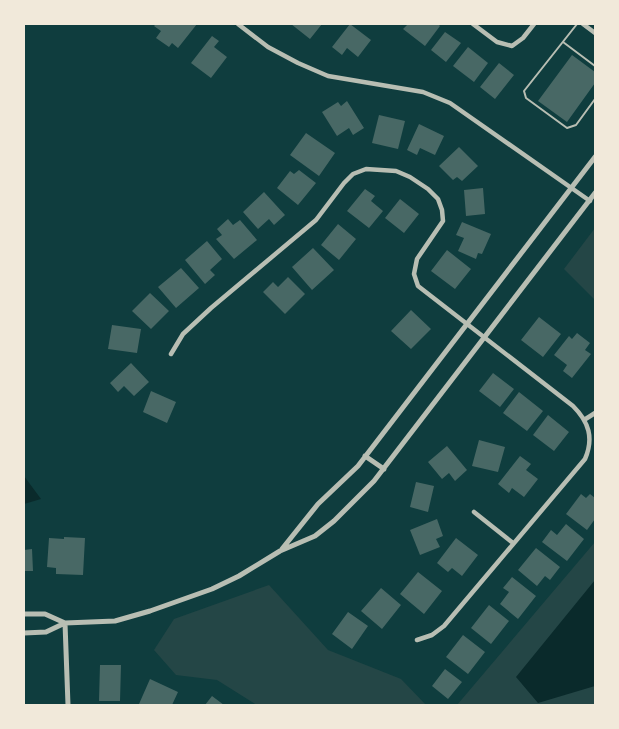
<svg xmlns="http://www.w3.org/2000/svg" width="619" height="729" font-family="'PT Serif',serif">
	<rect width="100%" height="100%" fill="#0f3d3e"/>
	<path fill="#244646" d="M595,228v72l-31,-31z
		M595,542v163h-138z
		M269,585l59,65 73,29 25,26h-169l-40,-25 -41,-5 -22,-25 20,-31z"/>
	<path fill="#0a2a2b" d="M24,476l17,23 -17,5z
		M595,580v106l-57,17 -22,-26z"/>
	<path fill="#486865" d="M156,24h41l-19,24 -6,-5 -3,4 -13,-9 5,-7 -7,-5z
		M291,24h31l-12,15z
		M350,24l21,16 -13,17 -11,-9 -5,7 -10,-8z
		M408,24h30l2,2 -15,20 -22,-17z
		M445,32l16,11 -15,19 -15,-12z
		M212,36l7,5 -5,6 13,10 -16,21 -20,-15z
		M468,47l20,16 -14,19 -21,-16z
		M572,55l23,17v11l-28,39 -29,-21z
		M499,63l15,12 -19,24 -15,-12z
		M347,101l17,27 -11,7 -4,-7 -12,8 -15,-24 16,-10 3,4z
		M379,115l26,6 -7,28 -26,-6z
		M419,124l25,12 -9,19 -15,-7 -3,7 -10,-5z
		M306,133l29,20 -16,23 -29,-21z
		M459,147l19,19 -16,15 -5,-4 -4,3 -14,-14z
		M299,170l17,13 -18,22 -21,-17 13,-17 4,3z
		M483,188l2,26 -19,2 -2,-26z
		M365,189l10,7 -4,5 12,10 -14,17 -22,-17z
		M264,192l21,23 -11,10 -5,-6 -11,10 -15,-17z
		M400,199l19,15 -15,19 -19,-15z
		M228,219l5,6 7,-5 17,20 -23,19 -18,-20 6,-4 -5,-6z
		M462,222l29,12 -9,20 -4,-1 -2,6 -18,-8 6,-13 -8,-3z
		M338,224l18,15 -17,21 -18,-15z
		M207,241l15,18 -12,11 5,5 -10,9 -20,-24z
		M313,248l21,22 -22,20 -20,-23z
		M447,250l24,19 -16,20 -24,-18z
		M181,268l18,20 -23,20 -18,-21z
		M288,277l17,17 -20,20 -22,-22 10,-10 5,5z
		M150,293l19,18 -18,18 -19,-18z
		M411,310l20,19 -20,20 -20,-18z
		M539,317l22,17 -18,23 -22,-17z
		M112,325l29,4 -4,24 -29,-4z
		M577,333l13,10 -5,7 6,4 -19,24 -9,-7 4,-6 -13,-10 15,-19 3,3z
		M131,363l18,19 -15,14 -10,-10 -6,6 -8,-9z
		M493,373l21,16 -14,18 -21,-16z
		M151,391l25,11 -9,21 -24,-11z
		M519,392l24,19 -16,20 -24,-18z
		M548,415l21,17 -15,19 -21,-16z
		M479,440l26,7 -7,25 -26,-6z
		M447,446l20,24 -12,11 -6,-8 -7,6 -14,-17z
		M520,456l11,8 -5,6 12,9 -14,18 -12,-9 -3,5 -11,-9z
		M416,482l18,4 -6,26 -18,-5z
		M581,494l5,4 4,-4 5,4v21l-8,11 -21,-16z
		M437,519l6,17 -7,3 4,8 -20,8 -10,-25z
		M566,524l18,15 -17,22 -25,-19 9,-12 6,5z
		M64,537l21,1 -2,37 -27,-1v-6l-9,-1 2,-29 15,1z
		M456,538l22,17 -16,21 -10,-8 -4,4 -11,-9z
		M536,548l24,19 -10,13 -5,-4 -8,10 -19,-16z
		M32,549l1,22h-9v-21z
		M418,572l24,19 -18,23 -24,-20z
		M512,577l24,19 -18,23 -18,-15 9,-12 -6,-4z
		M381,588l20,17 -19,24 -21,-18z
		M489,605l20,16 -18,23 -20,-16z
		M348,612l20,14 -16,23 -20,-15z
		M463,635l22,17 -17,22 -22,-17z
		M100,665h21l-1,36h-21z
		M445,669l17,13 -14,17 -16,-13z
		M150,679l28,13 -6,13h-29l-4,-1z
		M212,696l12,9h-19z"/>
	<g fill="none" stroke-linecap="round" stroke-linejoin="round">
		<path stroke="#b8beb3" stroke-width="2" d="M577,24l-53,67 2,7 41,30 9,-3 19,-26
			M563,42l32,24"/>
		<path stroke="#b8beb3" stroke-width="4.5" d="M238,24l30,23 30,16 30,13 95,16 27,11 140,98
			M473,24l24,18 15,4 11,-8 11,-14
			M583,24l12,9
			M171,354l12,-20 28,-26 105,-88 28,-37 9,-9 13,-5 30,2 14,6 18,12 10,10 4,11 1,11 -26,38 -3,15 4,12 155,120c16,16 21,32 12,53l-141,167 -12,9 -15,5
			M584,420l11,-7
			M474,512l39,31"/>
		<path stroke="#b8beb3" stroke-width="5" d="M365,456l19,13
			M282,549l36,-45 40,-38 237,-309
			M24,614h21l20,9
			M65,623l3,82
			M24,633l22,-1 19,-9 50,-2 35,-10 62,-22 27,-13 41,-25 35,-15 19,-15 40,-40 221,-288"/>
	</g>
	<rect width="619" height="729" fill="none" stroke="#f1e9da" stroke-width="50"/>
</svg>
